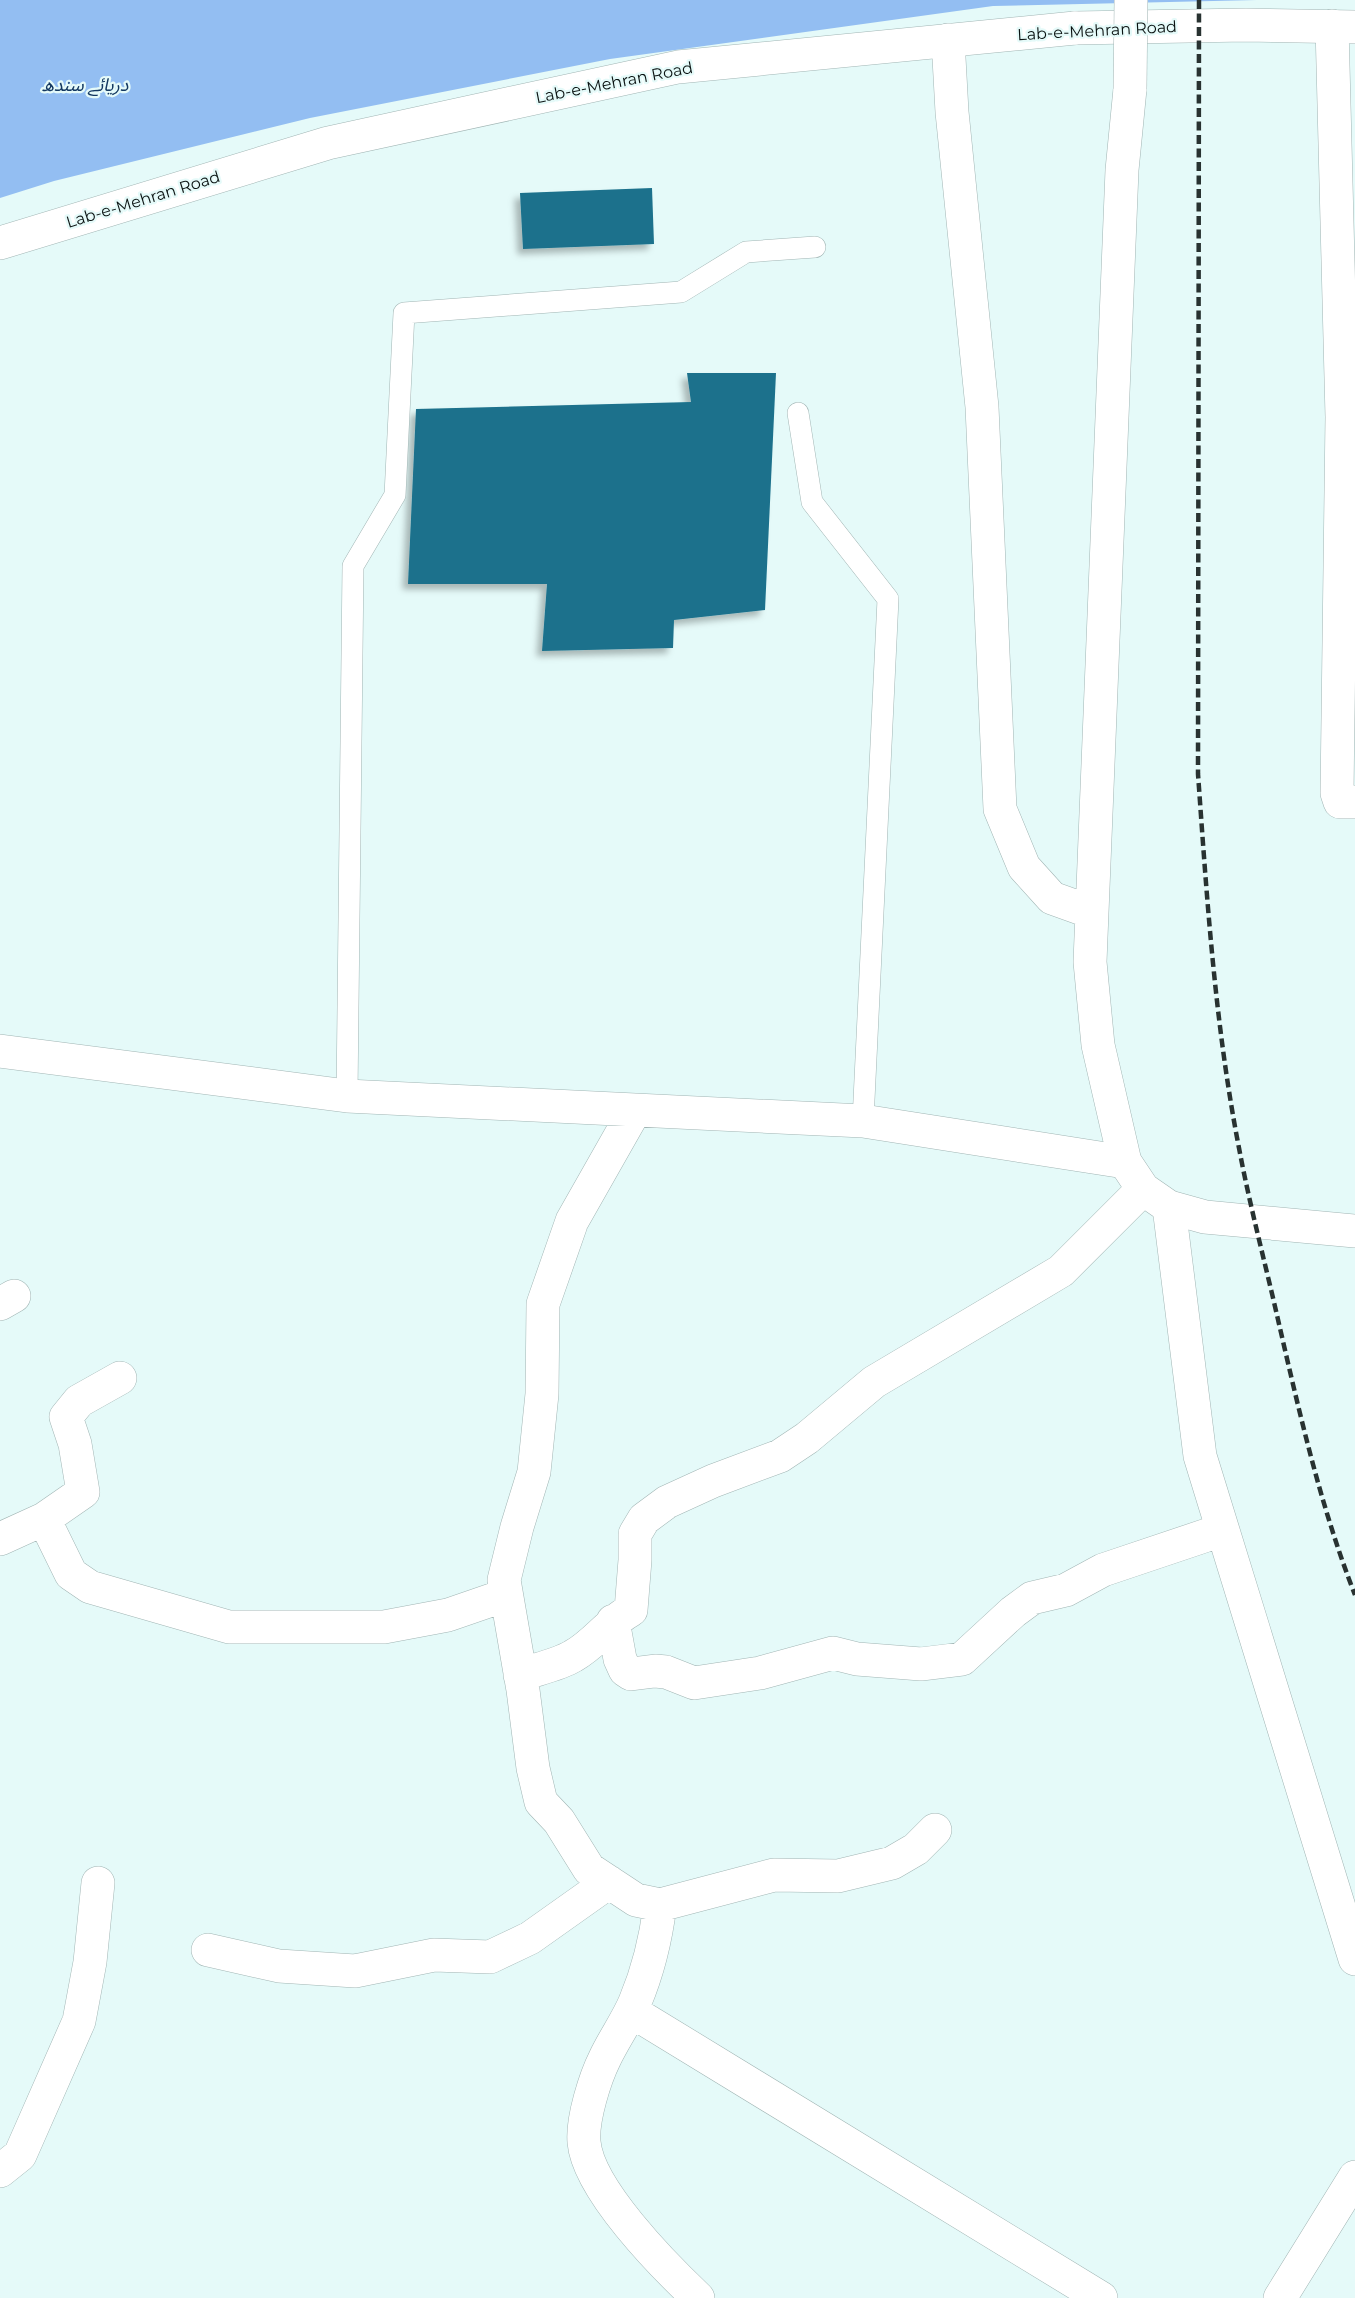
<svg xmlns="http://www.w3.org/2000/svg" width="1355" height="2298" font-family="Montserrat,'Noto Sans Arabic',sans-serif">
	<defs>
		<filter id="shadow"><feDropShadow dx="-5.5" dy="5.5" stdDeviation="3" flood-color="#0004"/></filter>
	</defs>
	<rect width="100%" height="100%" fill="#e5faf9"/>
	<path fill="#93bef2" d="M0,0h1257l-264,6 -383,53 -300,59 -256,63 -54,17z"/>
	<path fill="#1b718c" filter="url(#shadow)" d="M652,188l2,56 -131,5 -3,-56z
		M687,373h89l-11,237 -91,10 -1,28 -131,3 5,-67h-139l8,-175 275,-7z"/>
	<g fill="none" stroke-linecap="round" stroke-linejoin="round">
		<defs>
			<path id="service" d="M798,413l14,89 76,97 -25,522
				M347,1096l6,-530 42,-71 9,-182 277,-21 65,-40 69,-5"/>
			<path id="minor" d="M1332,26l10,391 -5,376 3,9h15
				M0,243l328,-100 350,-76 397,-39
				M0,1051l347,45 516,25 262,41
				M635,1110l-63,111 -29,83 -1,90 -8,78 -17,55 -13,53 19,110 10,78 8,34 18,19 30,48 47,31 24,5 114,-30 64,1 54,-13 24,-14 19,-19
				M1169,1207l31,249 155,503
				M0,1304l14,-8
				M44,1519l27,55 19,13 139,40h155l64,-12 58,-20
				M0,1539l44,-20 39,-27 -8,-48 -9,-27 13,-16 41,-23
				M613,1621l7,38 5,11 6,4 24,-3 11,1 28,11 66,-10 73,-20 24,6 64,5 41,-5 51,-47 19,-14 34,-8 37,-20 119,-40
				M520,1675c17,-6 38,-10 53,-19 22,-12 36,-34 58,-46l4,-50v-26l9,-15 23,-17 46,-21 67,-25 27,-18 67,-56 187,-111 82,-82
				M660,1905c-4,33 -12,66 -25,97 -8,19 -21,37 -30,56 -10,20 -23,61 -21,84 4,47 79,123 114,156
				M208,1950l71,16 76,5 79,-16 56,2 40,-19 79,-56
				M631,2011l470,287
				M0,2171l20,-16 59,-134 11,-59 8,-79
				M1280,2298l75,-121"/>
			<path id="tertiary" d="M1075,28l171,-3 109,2"/>
			<path id="secondary" d="M948,40l4,72 30,295 18,402 24,58 28,31 39,14
				M1130,89l-8,81 -32,792 8,83 27,117 18,27 26,18 36,10 150,14"/>
		</defs>
		<use href="#service" stroke="#a1b5b4" stroke-width="22"/>
		<use href="#minor" stroke="#a1b5b4" stroke-width="34"/>
		<use href="#tertiary" stroke="#a1b5b4" stroke-width="34"/>
		<use href="#secondary" stroke="#a1b5b4" stroke-width="34"/>
		<use href="#service" stroke="#fff" stroke-width="21"/>
		<use href="#minor" stroke="#fff" stroke-width="33"/>
		<use href="#tertiary" stroke="#fff" stroke-width="33"/>
		<use href="#secondary" stroke="#fff" stroke-width="33"/>
		<path stroke="#283231" stroke-width="4.5" stroke-dasharray="9 4.5" stroke-linecap="butt" d="M1199,0l-1,774c9,125 17,251 41,374 11,59 27,118 40,176 21,91 42,184 76,271"/>
		<defs>
			<path id="secondary-bridge" d="M1130,89l1,-89"/>
		</defs>
		<use href="#secondary-bridge" stroke="#a1b5b4" stroke-width="34" stroke-linecap="butt"/>
		<use href="#secondary-bridge" stroke="#fff" stroke-width="33"/>
	</g>
	<g text-anchor="middle" stroke-width="4.5" stroke-linejoin="round" paint-order="stroke">
		<g font-size="16" fill="#0a1211" stroke="#e5faf9">
			<text transform="translate(1097 30) rotate(-3)" y="6">Lab-e-Mehran Road</text>
			<text transform="translate(614 82) rotate(-11)" y="6">Lab-e-Mehran Road</text>
			<text transform="translate(143 199) rotate(-17)" y="6">Lab-e-Mehran Road</text>
		</g>
		<g font-size="18" font-style="italic" fill="#133861" stroke="#e5faf9">
			<text x="85" y="91">دریائے سندھ</text>
		</g>
	</g>
</svg>
